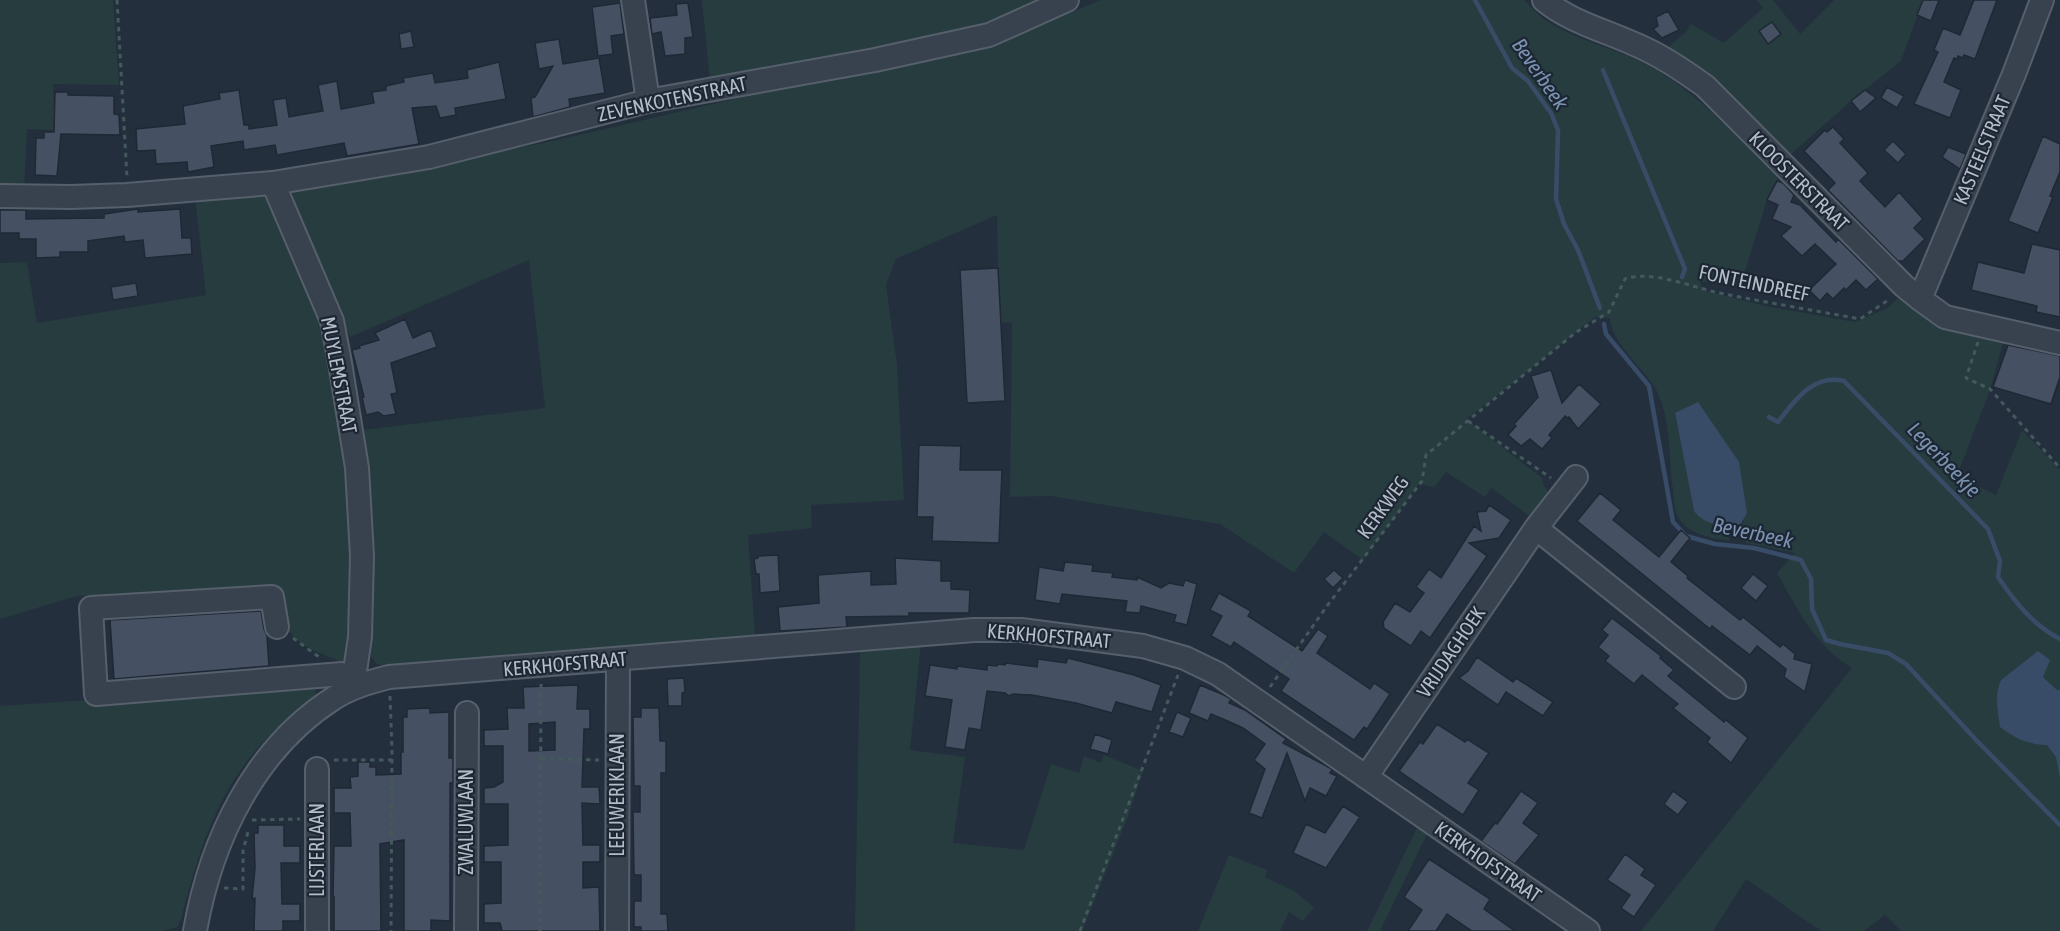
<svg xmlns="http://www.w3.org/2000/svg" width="2060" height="931" font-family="'Asap Condensed',sans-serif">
	<rect width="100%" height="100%" fill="#242f3e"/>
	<path fill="#263c3f" d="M0,0h113l6,85 -66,-1 2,46 -28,-1 -3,61 -24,-2z
		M702,0h349l-84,33 -257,50z
		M1101,0h423c6,6 13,14 20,19 30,21 72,29 105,47 50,27 89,73 129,112l-11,22 -27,87 -40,-6 3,9 62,16 90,16 33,-14 12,-13 104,44 -14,51 -33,86 39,19 26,-65 38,40v461h-159l-16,-16 -21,16h-43l-75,-52 -33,52h-72l211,-263c-35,-20 -56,-60 -75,-95l18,-20 -49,-10 -7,-16 5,-6 -69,-107 19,97 16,11 14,4 6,15c-19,-3 -41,-6 -52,-24 -4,-7 -4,-19 -5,-27 -5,-34 -1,-74 -19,-104 -12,-18 -45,-48 -44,-68l-15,-1 -88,71 -41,31 76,59 2,8 7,10 -19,22 -41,-30 -6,9 -39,-25 -12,15 -15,-3 -56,76 -39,-28 -30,41 -74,-49 -169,-28 -41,1 2,-174 -13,-1 -2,-107 -101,44 -10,26 11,80 7,135 -93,5 1,23 -64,7 7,101 -364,31 -14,-3 -6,-7 1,-142 -9,-85 182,-22 -16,-148 -179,77 -60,-139 2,-7 252,-48 273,-63 108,-18 53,-11z
		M1757,0h16l27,34 34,-34h89l-22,61 -50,40 -61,54 -58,-59 -30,-26 -35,-22 18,-15 6,-9 33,19 39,-35z
		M255,192l12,4 60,133 22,126 7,100 -10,109c-17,-8 -46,-16 -57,-33 -9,-15 2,-31 -12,-45l-200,10 -77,23v-356l27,-1 10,61 169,-28 -11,-98z
		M921,644l-11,106 55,7 -12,86 71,7 27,-86 28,9 5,-17 17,7 3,-8 39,16 -16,48 -45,112h-227l5,-281z
		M313,685l3,9c-23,21 -50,42 -69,67 -35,46 -52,103 -66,159l-4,7 -15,4h-162v-225z
		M1417,828l10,6 -47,97h-13z
		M1229,855l38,15 -2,7 29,14 20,16 -11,14 -14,-9 -9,19h-82z"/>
	<path fill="#394c67" d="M1698,402l41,60 8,51 -8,14c-16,-1 -35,-2 -45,-16l-19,-98z
		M2038,651l12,9 -7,17 14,13h3v88l-4,-21 -9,-12c-21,-1 -30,-6 -47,-18 -2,-16 -6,-31 1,-47z"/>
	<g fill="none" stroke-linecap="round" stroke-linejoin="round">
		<path stroke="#394c67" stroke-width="4.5" d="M1475,0l37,68 16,13 23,32 7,17 -2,69 8,25 14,26 22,58
			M1603,70l82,199 -3,8
			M1604,324l2,10 43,52 24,136 13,14 29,8 39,4 47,12 10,19 1,30 14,31 14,4 48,9 18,11 72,78 82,83
			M1769,417l9,5c17,-22 35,-48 66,-41l144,148 12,32 -2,16c17,25 35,48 62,62"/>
	</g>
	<path fill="#455162" stroke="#1f2835" stroke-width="1.5" fill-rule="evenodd" d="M1923,0h16l-8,21 -14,-6z
		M1974,0h23l-22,59 -11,-4 -1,3 -5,-2 -1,3 -3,-1 -10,24 17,8 -11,28 -36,-14 24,-52 -4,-2 9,-22 17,7z
		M620,3l4,31 -13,2 2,18 -15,2 -6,-49z
		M688,3l5,34 -8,1v16l-20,2 -4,-24 -9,2 -2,-16 27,-3 -1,-11z
		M1668,11l11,19 -17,8 -9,-9 5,-3 -2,-9z
		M1772,22l9,12 -13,10 -9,-13z
		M411,31l3,16 -13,2 -2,-15z
		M559,39l4,25 36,-6 6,35 -36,6 1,8 -37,10 -2,-19 4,-1 18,-31 -14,3 -4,-26z
		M499,62l7,37 -51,9 1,7 -16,3 -4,-12 -24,2 7,36 -72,12 -3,-13 -67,12 -2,-10 -31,5 -1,-9 -32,5 3,21 -26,5 -1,-10 -31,2 -1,-14 -18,1 -1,-22 49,-5 -2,-18 37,-7 -1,-6 20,-3 5,35h5v4l28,-4 -4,-25 13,-2 3,19 34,-6 -5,-26 19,-4 4,28 33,-6 -2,-11 14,-2v-4l18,-4 -1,-4 30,-5 2,10 33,-5 -1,-8z
		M1887,87l17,9 -7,12 -16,-10z
		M1865,90l11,8 -16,14 -9,-11z
		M55,92h13v3l46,1v18l5,1 1,20 -59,-1 -4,42 -22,-1 1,-37h8v-6h10z
		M1833,127l11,12 -4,4 28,30 -8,8 25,26 14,-15 24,27 -9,9 11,11 -22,22h-5l-70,-71 7,-7 -31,-32 21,-21 2,2z
		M2043,136l17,8v28l-10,24 3,1 -15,36 -30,-12z
		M1893,141l13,13 -8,9 -14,-13z
		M1948,147l18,7 -6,15 -18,-12z
		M1777,181l6,2 11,12 -3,7 9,3 36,37 2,-3 40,40 -12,11 -10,-10 -10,10 -2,-2 -11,11 -6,-6 -7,8 -11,-11 27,-26 -21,-20 -13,12 -21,-20 10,-9 -19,-8 6,-14 -11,-5z
		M138,209v3l42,-3 2,29h9l1,16 -47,4 -2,-18 -18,2 -1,-6 -36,5v11h-28v5l-24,1v-19h-17v-6h-19v-23h26v9l78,-1v-4z
		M2032,244l28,6v67l-24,-5 1,-6 -66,-16 7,-28 46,11z
		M998,268l7,133 -38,2 -7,-133z
		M136,283l2,13 -25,4 -2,-13z
		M405,319l8,19 18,-8 6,17 -46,16 6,30 -6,1 5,20 -12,2 -6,-4 -12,3 -4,-18h2l-12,-47 8,-2 -1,-2 20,-6 -4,-7z
		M2008,345l52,11v21l-9,27 -58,-17z
		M1551,370l11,33 17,-19 22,20 -23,25 -9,-12 -1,1 -3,-2 -16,19 3,3 -10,11 -12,-10 -9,7 -13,-11 8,-9 -2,-2 24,-27 -7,-21z
		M919,445l42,1 -1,24h42l-3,73 -67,-2 1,-24h-16z
		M1600,493l21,17 -8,10 46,37 22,-27 9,8 -19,24 17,14 -1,2 53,42 3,-3 37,30 3,-3 12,10 -1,5 18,5 -7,28 -21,-15 2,-8 -29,-23 -7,9 -38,-29 -2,3 -133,-108z
		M1489,505l22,15 -12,18 -30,5 18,13 -57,82 -9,-7 -10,15 -27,-18 -1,-6 12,-19 15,9 14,-19 -8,-6 13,-18 12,9 33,-52 7,5 -4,-19 9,-1z
		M778,555l2,36 -20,2 -1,-19h-3l-2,-15 4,-1v-2z
		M895,558l46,3v20h10v8l19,1 -1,23h-60v3l-63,1 1,10 -67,4 -2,-24 41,-4 -1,-28 53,-4v14l25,-1z
		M1065,562l28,3 -1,6 21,2 -1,4 25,3v-3l24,11 8,-5 14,3 2,-6 12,4 -10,41 -13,-3 2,-7 -35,-9 -1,7 -15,-1 2,-11 -65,-7 -2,10 -25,-4 4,-33 24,4z
		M1334,570l9,8 -10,10 -9,-9z
		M1753,574l15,12 -12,15 -15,-13z
		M1219,593l32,18 -3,5 54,35 16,-22 10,7 -11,17 53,36 4,-6 16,11 -23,35 -3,-2 -10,13 -73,-49 8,-12 -55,-37 -3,5 -20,-11 11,-20 -12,-6z
		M261,611l3,18 3,7 2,30 -155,13 -4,-59z
		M1612,618l49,38 -1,2 14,12 -6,6 56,46 2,-2 22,18 -17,25 -24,-21 3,-4 -37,-30 5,-4 -36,-29 -8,9 -29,-23 4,-5 -11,-9 10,-12 -6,-5z
		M1477,657l36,25 3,-4 37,24 -10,14 -37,-24 -8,13 -39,-27 9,-7z
		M1068,658l66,17 27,10 -9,27 -36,-10 -4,11 -36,-10 -44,-8 -19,-1 -4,2 -4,-3 -18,-2 -6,39 -12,-2 -4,22 -20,-3 7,-47 -27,-4 5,-31 27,4v-3l30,4v-5l10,1 1,-2 7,1 1,-2 31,4 1,-8 28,4z
		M684,678l1,14 -3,1v13h-14l-1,-27z
		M578,685l-1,24h13v20h-6l-2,58h17l1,17 -18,-1 1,42h17v17h-17v26l16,-1 1,44h-98l-2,-8h-16v-19l17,-1v-41h-17v-16l24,-1v-41h-24v-16l10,-1 9,-5v-36h-19v-16l24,-1 -1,-21h17l-1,-21zM555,722v28l-26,1v-27z
		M1200,685l24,10 7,4 -2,4 16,7 41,29 -3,4 49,26 -2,4 7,3 -11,20 -16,-8 -5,13 -18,-48 -25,65 -13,-5 16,-44 -11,-9 11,-16 -22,-16 -20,-9 -12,-5 -3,7 -19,-8z
		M430,708v5l19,-1v46h4v25h-3v138l-19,-1v11h-27v-91l-24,4 1,87h-47v-34h-1l1,-51h17l-1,-33h-16v-25h17l-1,-11 8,-1v-14h12v5h6v8l25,-1v-22h2v-35h4v-8z
		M641,708h18l1,33h6v32h-5v141h6l1,17h-27v-4h-7v-26h7v-26h-7l-1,-63h7v-26h-6l-1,-69h8z
		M1177,712l14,6 -8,19 -14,-5z
		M1437,724l28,18 2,-3 22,14 -21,30 11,7 -16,25 -64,-44 21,-29 3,2z
		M1095,734l17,6 -4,14 -18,-5z
		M1521,791l17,12 -15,20 16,12 -24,29 -34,-23 14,-18 2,1z
		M1673,791l15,11 -10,13 -14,-11z
		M1343,806l17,11 -34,51 -33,-15 13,-29 19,9z
		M258,825h26v21h16v17h-19l1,41h18v17h-17v10h-29l1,-33 -3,1 3,-31 -1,-35h4z
		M1625,854l20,15 -4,6 15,10 -22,32 -13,-9 9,-13 -23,-15z
		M1429,859l61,40 -6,10 31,22h-43l-25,-17 -11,17h-28l14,-21 -18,-13z"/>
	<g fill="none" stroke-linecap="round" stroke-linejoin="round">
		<defs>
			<path id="minor" d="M633,0l15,101
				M1544,0c25,21 59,30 88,43 27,11 49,26 73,43l199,200 16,13 25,18 115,26
				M273,183l59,138 8,42 17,105 5,88 -2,81 -5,34 3,15
				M0,196l71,1 56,-2 146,-12 156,-26 219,-56 227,-41 114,-25 78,-35
				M1920,299l94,-225 28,-74
				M1536,528l198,159
				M277,627l-5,-30 -181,11 5,86 246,-20
				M1366,777l170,-249 40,-51
				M195,931c16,-91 59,-182 139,-233 17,-11 36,-16 55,-21l585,-47h47l122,16 42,12 33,16 370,257
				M317,931v-162
				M466,931l1,-218
				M617,931l1,-271"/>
		</defs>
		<use href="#minor" stroke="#565f6c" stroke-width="26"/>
		<path stroke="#44595c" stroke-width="3" stroke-dasharray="4.5 4.5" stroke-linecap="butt" d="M117,0l10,178
			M1978,342l-12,36 24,11 70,79
			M1468,421l83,57
			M293,638l26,19
			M1270,687l57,-81 95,-125 4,-26 149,-122 34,-21 16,-33c25,-9 65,7 90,13 48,10 97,18 145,27l30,-20
			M390,696l2,54 -1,181
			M541,759l58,1
			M334,760h58
			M252,820l48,-1
			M224,888l19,1v-38l6,-23
			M540,931l1,-247
			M1080,931l98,-256"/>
		<use href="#minor" stroke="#38414e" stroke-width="22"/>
	</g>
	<g text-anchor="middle" stroke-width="4.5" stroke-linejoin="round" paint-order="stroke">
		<g font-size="20" fill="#b4bcc9" stroke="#1d2633">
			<text transform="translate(672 99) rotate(-12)" y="7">ZEVENKOTENSTRAAT</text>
			<text transform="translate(1982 150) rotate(-67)" y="7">KASTEELSTRAAT</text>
			<text transform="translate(1799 181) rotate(45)" y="7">KLOOSTERSTRAAT</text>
			<text transform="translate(1754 283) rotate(12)" y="7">FONTEINDREEF</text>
			<text transform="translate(339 375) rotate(79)" y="7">MUYLEMSTRAAT</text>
			<text transform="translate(1383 507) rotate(-54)" y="7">KERKWEG</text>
			<text transform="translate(1049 636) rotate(5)" y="7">KERKHOFSTRAAT</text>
			<text transform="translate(1451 652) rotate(-56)" y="7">VRIJDAGHOEK</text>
			<text transform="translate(565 664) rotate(-5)" y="7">KERKHOFSTRAAT</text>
			<text transform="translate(617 795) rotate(-90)" y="7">LEEUWERIKLAAN</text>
			<text transform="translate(466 822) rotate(-90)" y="7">ZWALUWLAAN</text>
			<text transform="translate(317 850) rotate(-90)" y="7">LIJSTERLAAN</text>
			<text transform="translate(1488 862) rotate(35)" y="7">KERKHOFSTRAAT</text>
		</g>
		<g font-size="21" font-style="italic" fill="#7c92b1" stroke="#1d2633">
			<text transform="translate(1540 74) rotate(55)" y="7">Beverbeek</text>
			<text transform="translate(1944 460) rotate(46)" y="7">Legerbeekje</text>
			<text transform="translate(1753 533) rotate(12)" y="7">Beverbeek</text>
		</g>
	</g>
</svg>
